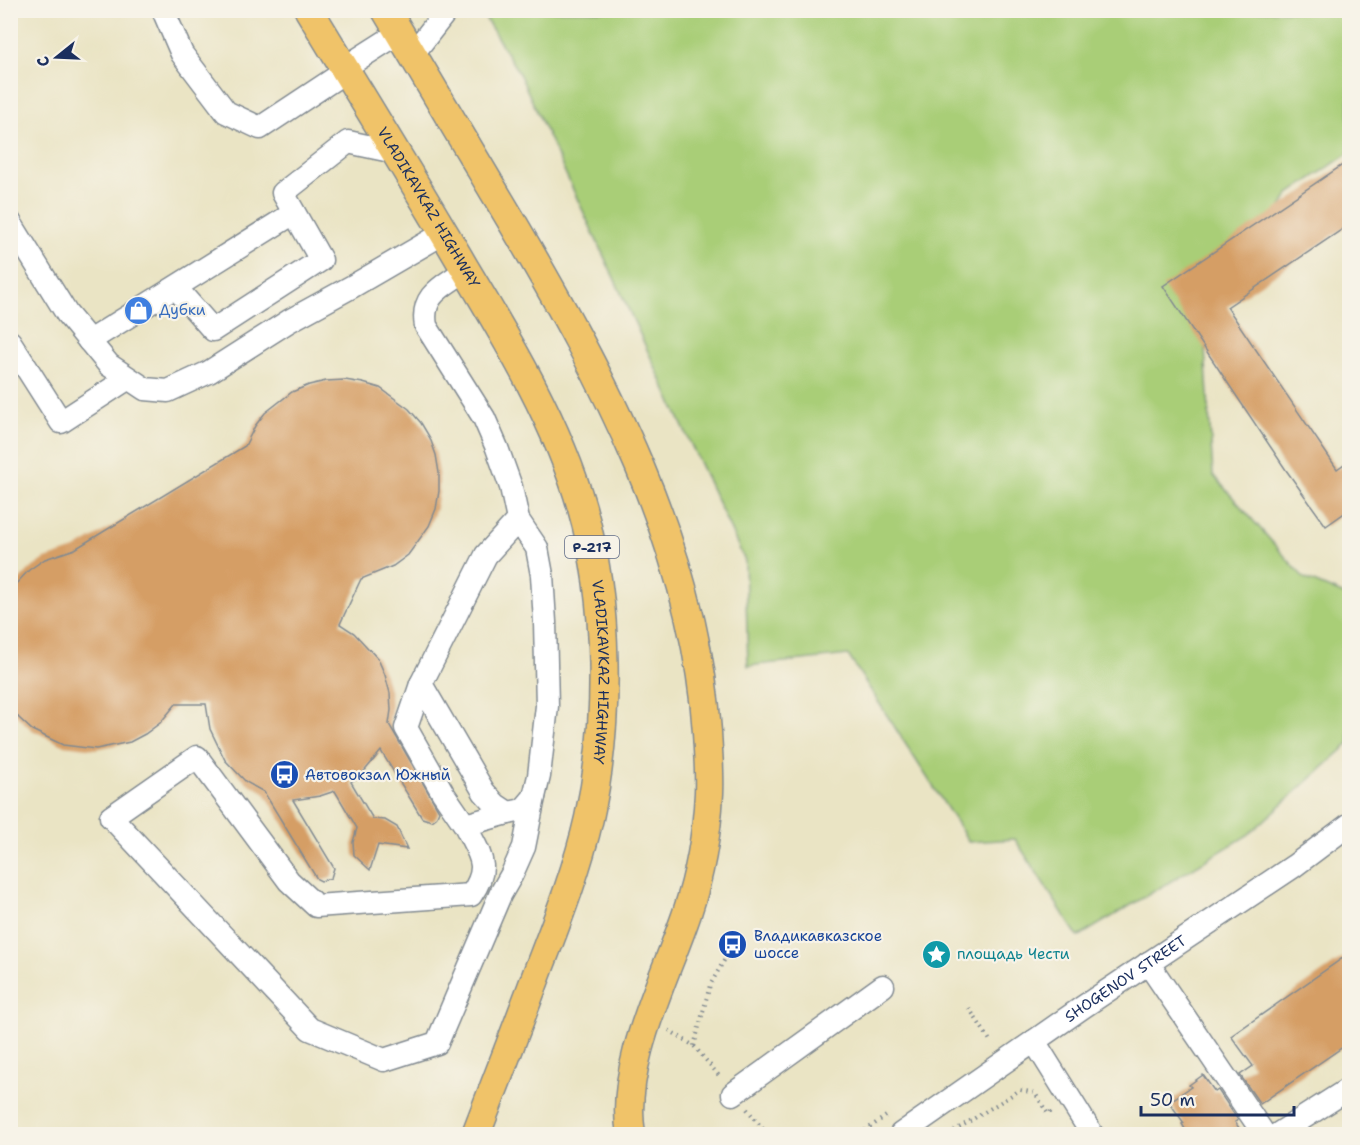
<svg xmlns="http://www.w3.org/2000/svg" width="1360" height="1145" font-family="'Shantell Sans',sans-serif">
  <style>
    .green { fill: #a9ce77; stroke: #627e6a; stroke-width: 1.5 }
    .building { fill: #d59e65 }
    .lines { fill: none; stroke-linecap: round; stroke-linejoin: round }
    .minor-casing { stroke: #828a91; stroke-width: 25 }
    .major-casing { stroke: #828a91; stroke-width: 31 }
    .path { stroke: #828a91; stroke-width: 4; stroke-dasharray: 1.5 4.5; stroke-linecap: butt }
    .minor { stroke: #fff; stroke-width: 22 }
    .major { stroke: #f0c369; stroke-width: 28 }
    .labels { text-anchor: middle; stroke-width: 4.5; stroke-linejoin: round; paint-order: stroke }
    .shield { fill: #f7f3e8; stroke: #5d6a87; stroke-width: 1.5 }
    .shield-label { font-size: 14px; font-weight: bold; fill: #1b2f5e }
    .street-label { font-size: 15px; fill: #1b2f5e; stroke: #f7f3e8 }
    .shop-label { font-size: 15px; fill: #366cbe; stroke: #f7f3e8; text-anchor: start }
    .transit-label { font-size: 15px; fill: #164399; stroke: #f7f3e8; text-anchor: start }
    .culture-label { font-size: 15px; fill: #0d838f; stroke: #f7f3e8; text-anchor: start }
  </style>
  <rect width="100%" height="100%" fill="#f7f3e8"/>
  <filter id="ink" filterUnits="userSpaceOnUse"><feTurbulence type="fractalNoise" baseFrequency=".0167" numOctaves="2"/><feDisplacementMap in="SourceGraphic" scale="12" xChannelSelector="R" yChannelSelector="G"/><feConvolveMatrix kernelMatrix="1 2 1 2 8 2 1 2 1" color-interpolation-filters="sRGB"/></filter>
  <filter id="wash" filterUnits="userSpaceOnUse"><feTurbulence type="fractalNoise" baseFrequency=".008" numOctaves="4" result="noise"/><feDisplacementMap in="SourceGraphic" scale="24" xChannelSelector="R" yChannelSelector="G"/><feGaussianBlur stdDeviation="1.35" result="paint"/><feColorMatrix in="noise" values="0 0 0 0 0 0 0 0 0 0 0 0 0 0 0 0 0 1.4 0 .05"/><feComposite in="paint" operator="in"/></filter>
  <g filter="url(#wash)">
    <rect width="100%" height="100%" fill="#eae4c4"/>
    <polygon class="green" points="481,11 1349,11 1349,153 1289,194 1204,332 1213,475 1304,578 1349,597 1349,744 1248,835 1078,937 1015,839 969,842 848,655 748,666 745,561 520,75"/>
    <g id="blocks">
      <g class="building">
        <polygon points="1350,160 1350,224 1227,307 1337,469 1350,460 1350,509 1326,526 1286,470 1163,286"/>
        <polygon points="345,380 363,383 380,388 409,409 421,423 430,438 436,455 439,473 439,491 436,509 429,526 408,555 393,566 361,579 340,624 354,633 378,659 385,675 390,693 391,710 389,724 439,811 436,818 432,821 422,818 381,751 362,774 351,782 373,819 385,820 397,827 407,849 378,845 370,870 354,855 353,842 357,828 335,791 320,796 293,800 334,868 331,878 321,881 317,879 264,792 246,782 225,760 210,729 206,704 176,704 160,723 145,734 130,742 96,749 63,745 32,730 19,718 10,707 10,590 29,570 45,559 75,549 245,446 255,426 265,413 292,392 309,385 326,381"/>
        <polygon points="1350,953 1350,1042 1260,1104 1240,1075 1253,1066 1231,1036"/>
        <polygon points="1203,1075 1215,1092 1218,1090 1238,1120 1235,1122 1243,1134 1188,1134 1182,1124 1184,1123 1169,1102 1191,1087 1189,1085"/>
      </g>
    </g>
  </g>
  <g filter="url(#ink)">
    <use href="#blocks" fill-opacity="0" stroke="#828a91" stroke-width="1.5"/>
    <g class="lines">
      <defs>
        <g id="minor">
          <polyline points="163,10 182,54 226,112 260,128 346,71"/>
          <polyline points="412,55 447,10"/>
          <polyline points="344,68 399,33"/>
          <polyline points="10,222 67,314 109,365 145,389 168,391 209,372 289,321 353,286 444,233"/>
          <path d="M466,270C444,286 420,294 426,326L484,418L497,448L511,487L518,520L537,548L542,575L545,622L547,706L539,776L534,797L523,810L508,813L496,805L484,792L421,684L486,555L518,520"/>
          <polyline points="176,288 213,330 321,260 283,193 348,142 395,152"/>
          <polyline points="89,341 294,213"/>
          <polyline points="10,342 61,422 127,379"/>
          <polyline points="421,684 406,728 443,793 465,825 508,813"/>
          <path d="M465,825C479,855 492,865 471,895L316,906L289,881L197,757L111,817L310,1029L384,1060L437,1043L500,895L512,874L524,847L534,797"/>
          <polyline points="1148,963 1264,1134"/>
          <polyline points="1034,1041 1092,1134"/>
          <polyline points="733,1094 883,986"/>
          <path id="s1" d="M901,1134L1083,1007L1294,866L1350,824"/>
          <polyline points="1278,1134 1350,1088"/>
        </g>
        <g id="major">
          <path id="s2" d="M309,10C361,96 414,181 464,267C509,342 558,424 582,508C609,602 610,722 589,818C578,867 559,916 541,963C520,1020 498,1077 476,1134"/>
          <path d="M386,10C428,80 470,150 511,220C603,377 695,546 707,732C708,752 710,773 709,793C707,833 700,874 687,913C665,979 619,1065 631,1134"/>
        </g>
      </defs>
      <use href="#minor" class="minor-casing"/>
      <use href="#major" class="major-casing"/>
      <g class="path">
        <polyline points="969,1008 991,1042"/>
        <polyline points="669,1030 694,1046 721,1078"/>
        <polyline points="694,1046 710,985 733,945"/>
        <polyline points="747,1109 767,1134"/>
        <polyline points="860,1134 889,1114"/>
        <polyline points="949,1134 1020,1090 1035,1093 1048,1114 1054,1109"/>
      </g>
      <use href="#minor" class="minor"/>
      <use href="#major" class="major"/>
    </g>
  </g>
  <defs>
    <symbol id="shop-disc" viewBox="-11 -11 22 22"><circle r="9.5" fill="#3f7fe0" stroke="#f7f3e8"/><path d="M-5-2.5h2.3a2.7 3.5 0 0 1 5.4 0H5L5.5 6h-11ZM-1.5-2.5h3a1.5 2.3 0 0 0-3 0Z" fill="#fff"/></symbol>
    <symbol id="bus-disc" viewBox="-11 -11 22 22"><circle r="9.5" fill="#1a4fb4" stroke="#f7f3e8"/><path d="M-5-6H5V4H4V6H2V4H-2V6H-4V4H-5ZM-3.5-4V0h7V-4ZM-3.5 1.2v1.5H-2V1.2ZM2 1.2v1.5H3.5V1.2Z" fill="#fff"/></symbol>
    <symbol id="sight-disc" viewBox="-11 -11 22 22"><circle r="9.5" fill="#0f9aa8" stroke="#f7f3e8"/><path d="M0-6L1.8-2.2L6-1.7L2.9 1.2L3.7 5.4L0 3.3L-3.7 5.4L-2.9 1.2L-6-1.7L-1.8-2.2Z" fill="#fff"/></symbol>
  </defs>
  <g fill-rule="evenodd">
    <use href="#shop-disc" x="122" y="294" width="33" height="33"/>
    <use href="#bus-disc" x="268" y="758" width="33" height="33"/>
    <use href="#bus-disc" x="716" y="928" width="33" height="33"/>
    <use href="#sight-disc" x="920" y="938" width="33" height="33"/>
  </g>
  <g class="labels">
    <rect class="shield" x="565" y="536" width="54" height="22" rx="4.5"/>
    <g class="shield-label">
      <text x="592" y="552">Р-217</text>
    </g>
    <g class="street-label">
      <text dy="5" stroke="none"><textPath href="#s2" startOffset="231">VLADIKAVKAZ HIGHWAY</textPath></text>
      <text dy="5" stroke="none"><textPath href="#s2" startOffset="735">VLADIKAVKAZ HIGHWAY</textPath></text>
      <text dy="5" stroke="none"><textPath href="#s1" startOffset="273">SHOGENOV STREET</textPath></text>
    </g>
    <g class="shop-label">
      <text x="159" y="315">Дубки</text>
    </g>
    <g class="transit-label">
      <text x="305" y="780">Автовокзал Южный</text>
      <text x="754" y="941">Владикавказское<tspan x="754" dy="17">шоссе</tspan></text>
    </g>
    <g class="culture-label">
      <text x="957" y="959">площадь Чести</text>
    </g>
  </g>
  <rect width="1360" height="1145" fill="none" stroke="#f7f3e8" stroke-width="36"/>
  <g transform="translate(57 57) rotate(252)" stroke="#f7f3e8" stroke-width="4.5" paint-order="stroke">
  <path d="M0-4.5L10 22L0 15L-10 22Z" fill="#1b2f5e"/>
  <text y="-9" font-size="16" font-weight="bold" text-anchor="middle" fill="#1b2f5e">С</text>
  </g>
  <path d="M1141 1106v9h153v-9" fill="none" stroke="#1b2f5e" stroke-width="3"/>
  <text x="1150" y="1106" font-size="18" fill="#1b2f5e" stroke="#f7f3e8" stroke-width="4.5" paint-order="stroke">50 m</text>
</svg>
